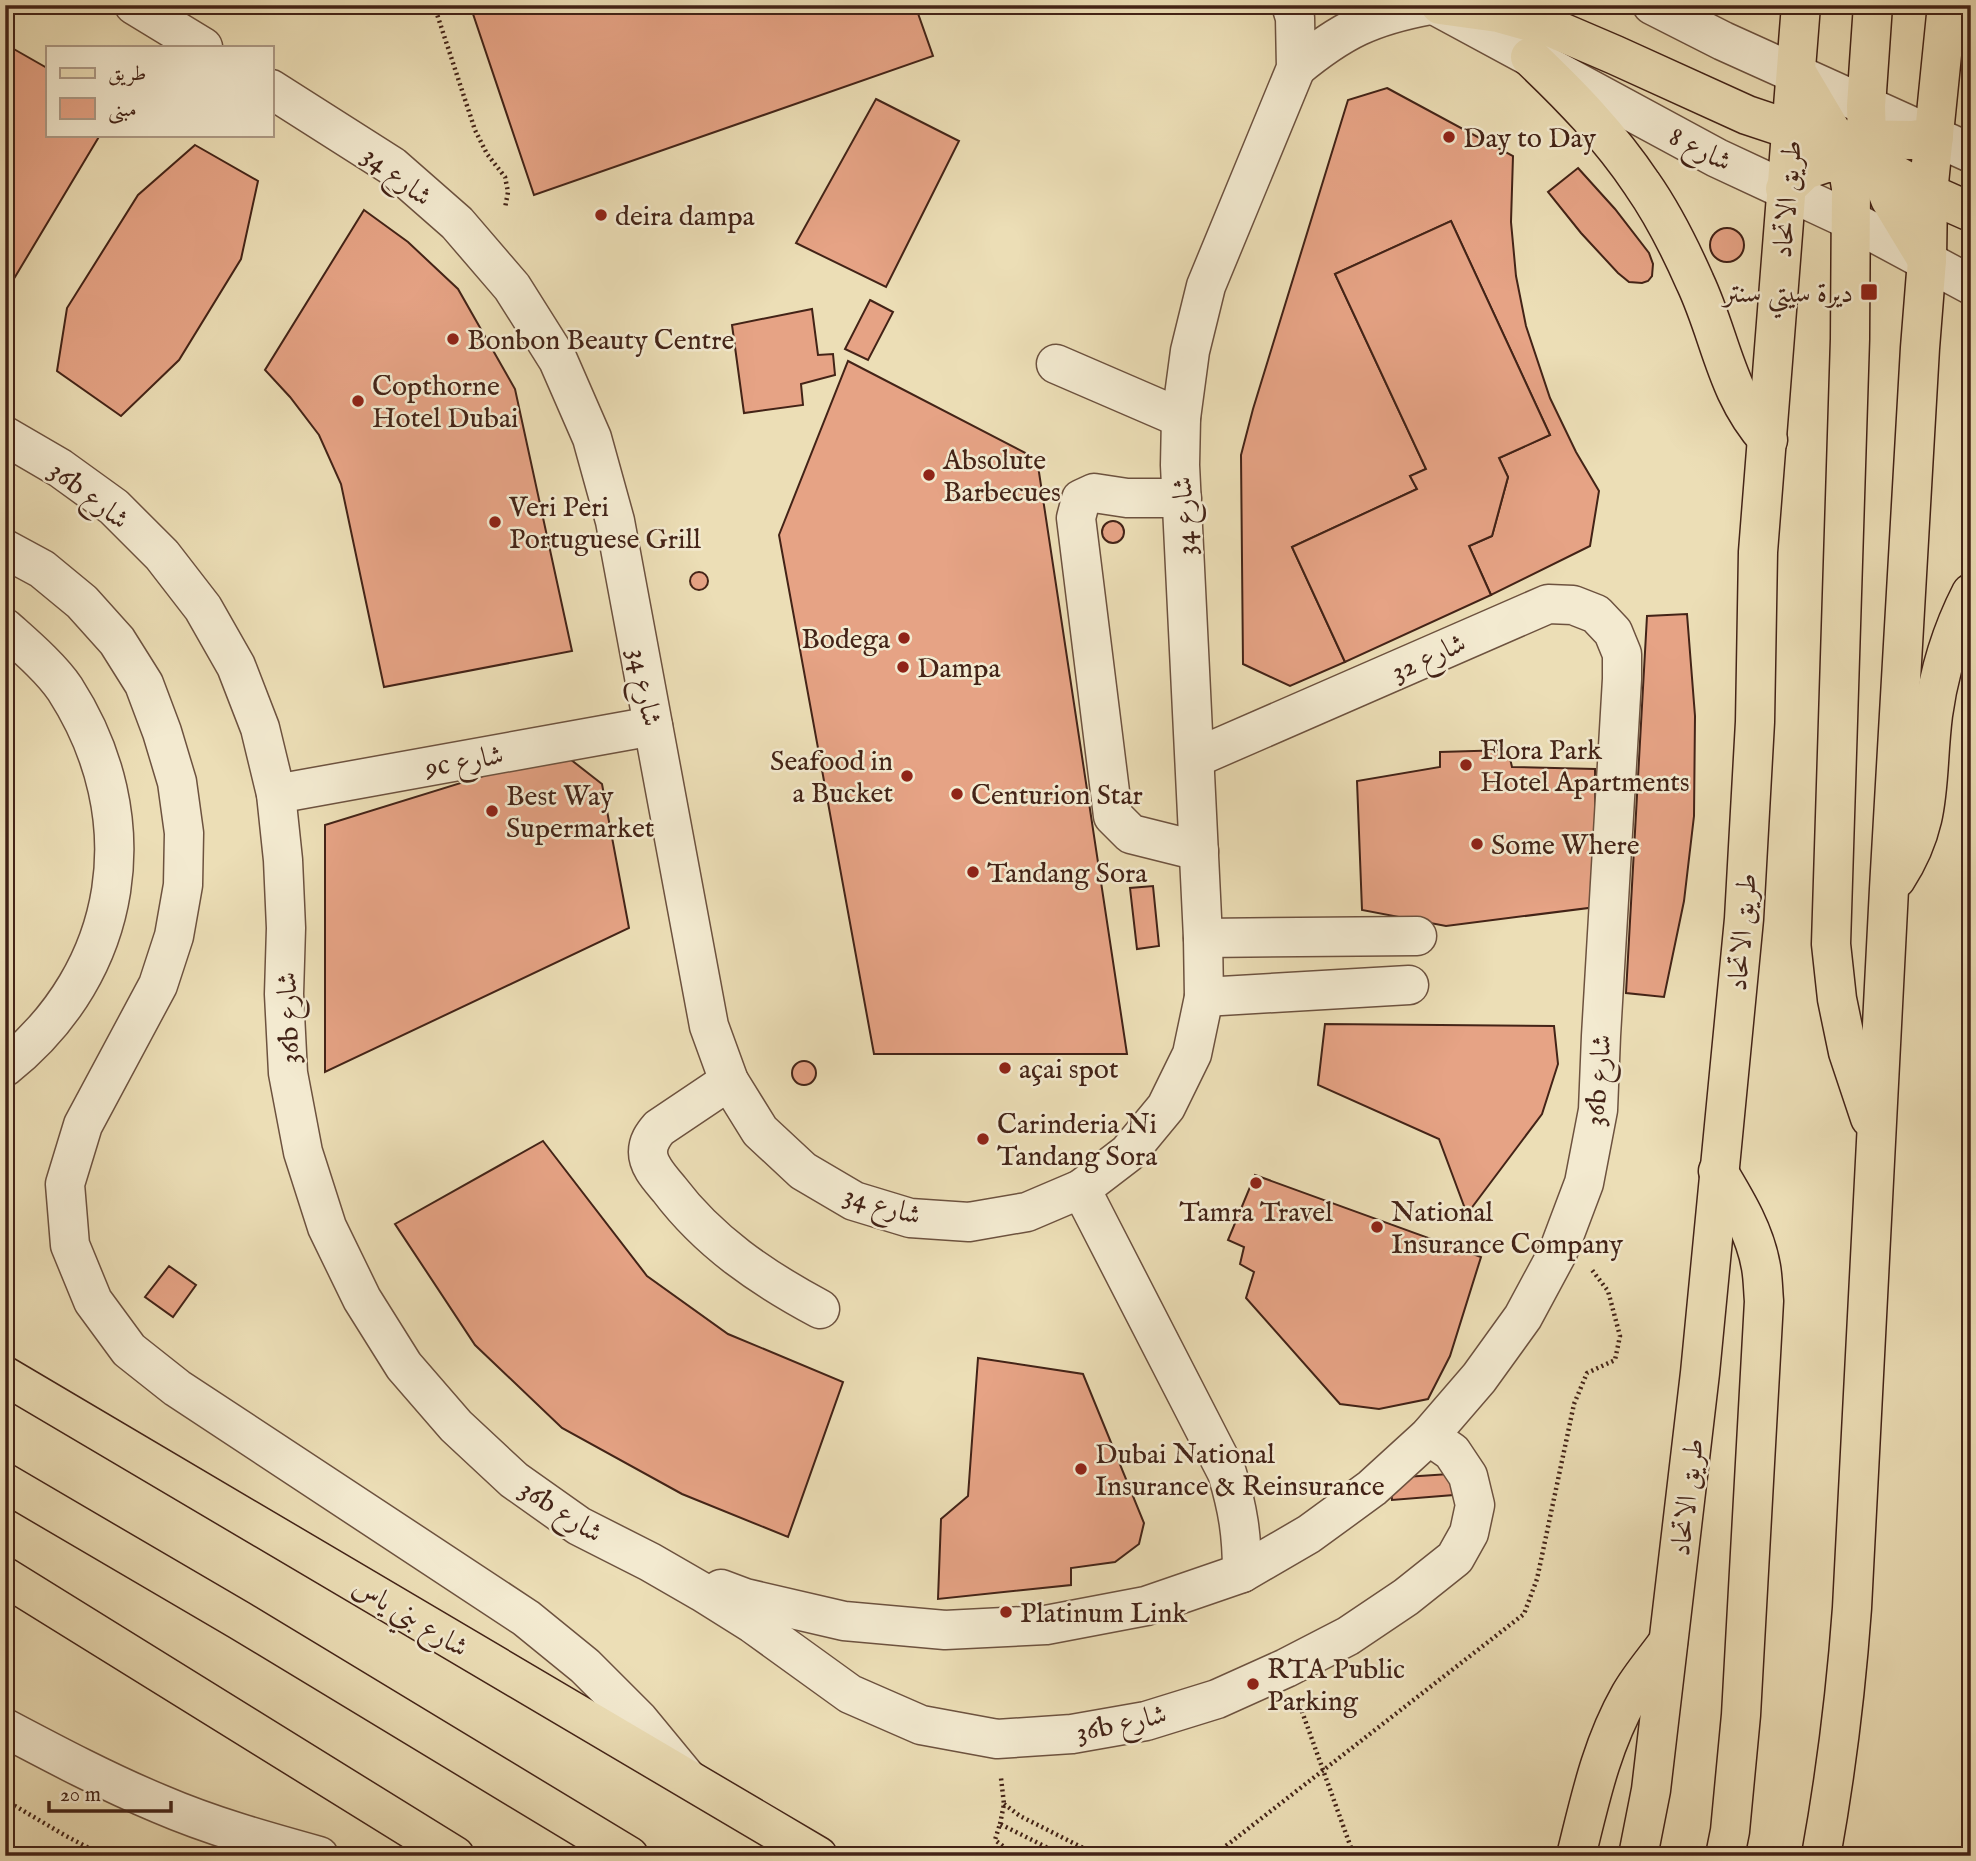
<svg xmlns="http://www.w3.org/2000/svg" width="1976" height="1861" font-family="'IM FELL English',Amiri,serif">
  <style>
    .building { fill: #e6a385; stroke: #432317; stroke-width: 2 }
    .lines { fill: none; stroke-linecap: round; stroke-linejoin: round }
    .minor-casing { stroke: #6d523f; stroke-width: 41 }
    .major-casing { stroke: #432317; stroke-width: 41 }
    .path { stroke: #432317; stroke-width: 4.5; stroke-dasharray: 2 3.5; stroke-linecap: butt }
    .minor { stroke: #f3ead0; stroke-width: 38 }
    .major { stroke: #ecdeb6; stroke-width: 38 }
    .path-bridge { stroke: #432317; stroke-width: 4.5; stroke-dasharray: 2 3.5; stroke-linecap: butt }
    .poi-dot { fill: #8f2418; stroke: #f3ead0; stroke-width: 2.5 }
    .labels { text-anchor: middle; stroke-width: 5; stroke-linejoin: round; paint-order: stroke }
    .poi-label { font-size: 28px; fill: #432317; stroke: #f3ead0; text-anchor: start }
    .street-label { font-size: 28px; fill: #432317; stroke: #f3ead0 }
  </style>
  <rect width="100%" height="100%" fill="#ecdeb6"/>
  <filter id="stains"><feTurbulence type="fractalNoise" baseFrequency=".00286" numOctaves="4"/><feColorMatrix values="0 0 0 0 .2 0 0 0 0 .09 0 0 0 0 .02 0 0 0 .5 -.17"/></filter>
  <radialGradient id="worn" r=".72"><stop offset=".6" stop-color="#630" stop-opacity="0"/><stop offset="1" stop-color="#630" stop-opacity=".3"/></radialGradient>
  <g class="building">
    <polygon points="470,5 915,5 933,56 534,195"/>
    <polygon points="5,44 47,68 47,135 100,135 6,292"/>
    <polygon points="1387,88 1513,156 1511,222 1516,276 1526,326 1550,398 1576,452 1599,491 1590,546 1491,595 1469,546 1492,536 1508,477 1499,458 1550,435 1451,221 1335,274 1426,469 1410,476 1417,489 1292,547 1345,662 1290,686 1243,664 1241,455 1253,409 1348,100"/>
    <polygon points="876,99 959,141 886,287 796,243"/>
    <polygon points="195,145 258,181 241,259 179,360 121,416 57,371 67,308 138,195"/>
    <polygon points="1578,168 1615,209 1649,253 1653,264 1652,276 1648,281 1642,283 1629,282 1618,273 1581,233 1548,192"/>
    <polygon points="364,210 408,242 458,289 515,389 572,651 384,687 341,484 319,435 290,397 265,370"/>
    <polygon points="1451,221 1550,435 1499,458 1508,477 1492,536 1469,546 1491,595 1345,662 1292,547 1417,489 1410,476 1426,469 1335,274"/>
    <circle cx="1727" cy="245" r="17"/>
    <polygon points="870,300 893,312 868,360 845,349"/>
    <polygon points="812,309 818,355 833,354 835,375 801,384 803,405 744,413 732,325"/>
    <polygon points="848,361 1037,459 1127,1054 874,1054 779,535"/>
    <circle cx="1113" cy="532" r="11"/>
    <circle cx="699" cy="581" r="9"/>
    <polygon points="1687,614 1695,716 1694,816 1684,901 1664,997 1626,993 1647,616"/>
    <polygon points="1508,750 1512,767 1595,769 1596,907 1446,926 1362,910 1357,781 1440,767 1440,752"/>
    <polygon points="561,752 602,784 629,928 325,1072 325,825"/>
    <polygon points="1153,886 1159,946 1137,949 1130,888"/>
    <polygon points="1325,1024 1554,1026 1558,1064 1542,1114 1467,1214 1439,1139 1318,1085"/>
    <circle cx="804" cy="1073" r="12"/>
    <polygon points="543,1141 647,1276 728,1334 843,1382 788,1537 682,1494 562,1428 475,1345 395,1224"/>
    <polygon points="1255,1175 1481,1257 1450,1356 1428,1399 1379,1409 1340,1404 1246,1298 1254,1272 1240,1264 1244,1247 1228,1240"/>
    <polygon points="169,1266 196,1285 173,1317 145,1297"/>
    <polygon points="1971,1318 1971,1400 1962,1399"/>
    <polygon points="978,1358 1083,1374 1144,1523 1139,1544 1115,1562 1071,1568 1071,1585 938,1599 941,1519 968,1496"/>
    <polygon points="1464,1473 1466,1494 1392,1500 1390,1478"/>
  </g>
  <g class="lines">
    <defs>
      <g id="minor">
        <polyline points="134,5 203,47"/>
        <polyline points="1652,5 1723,41 1971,153"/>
        <polyline points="1436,6 1717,158 1852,221 1971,285"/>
        <path d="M1296,68C1342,30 1371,16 1430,5"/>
        <polyline points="271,89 392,166 457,223 512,287 558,360 592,438 615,521 709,1026 729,1081 760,1131 803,1171 854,1201 910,1218 969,1222 1027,1212 1081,1189 1128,1153 1166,1107 1192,1054 1204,997 1203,938 1180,465 1181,418 1190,351 1206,286 1296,68 1295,18 1291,5"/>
        <polyline points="1056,364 1181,418"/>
        <polyline points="5,436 60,468 114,507 162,555 203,608 236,666 260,728 276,794 283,860 286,928 284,994 288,1073 303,1152 327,1227 362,1299 404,1366 456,1426 514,1480 579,1526 650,1562 702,1592 753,1624 850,1694 921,1725 997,1739 1072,1734 1146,1721 1217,1699 1286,1668 1348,1636 1406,1597 1455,1558 1469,1533 1475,1505 1468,1476 1452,1452 1429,1436"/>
        <polyline points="1182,498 1127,498 1094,493 1081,499 1076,518 1113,816 1131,834 1199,851"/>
        <polyline points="5,549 42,569 82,602 117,641 144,684 162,732 177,782 184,833 183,885 174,936 158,985 83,1125 65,1184 70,1245 93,1301 129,1350 177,1388 526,1618 585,1666 639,1720 686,1777"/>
        <path d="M5,628C25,646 51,668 65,689C148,818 125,971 5,1067"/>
        <polyline points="276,794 653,726"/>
        <polyline points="1203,938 1417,936"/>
        <polyline points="1204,997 1409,985"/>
        <path d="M729,1081L659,1128C653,1135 648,1142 648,1152C648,1166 660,1178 669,1189C709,1242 762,1278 820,1309"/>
        <path d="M1081,1189L1227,1473C1238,1509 1242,1535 1242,1573"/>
        <polyline points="721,1589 745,1598 844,1621 945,1630 1046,1625 1146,1606 1242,1573 1309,1534 1372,1488 1429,1436 1479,1378 1523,1317 1558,1252 1584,1183 1598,1110 1601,1036 1622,679 1622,654 1613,632 1596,614 1573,605 1548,604 1195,758"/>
        <path d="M5,1728C56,1755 107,1782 160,1804C211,1826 265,1841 319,1856"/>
      </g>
      <g id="major">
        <polyline points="1440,5 1498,13 1552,28 1615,55 1747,115 1792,130 1836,139 1912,140 1934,137"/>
        <polyline points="1873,5 1866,106 1867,139 1890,199 1927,260"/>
        <path d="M1530,57C1571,96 1610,136 1642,184C1663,214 1680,248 1695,282C1721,337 1725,392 1768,440"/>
        <polyline points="1797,73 1836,139 1847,163 1851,188 1850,339 1831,944 1837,999 1848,1052 1870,1118"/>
        <polyline points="1785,189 1805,170 1826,163 1847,163 1876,167 1894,174 1928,193 1971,212"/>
        <path d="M1896,879C1934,821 1925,779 1933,715C1939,671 1951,632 1971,593"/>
        <path d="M1718,1171C1736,1201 1755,1232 1761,1267C1763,1278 1763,1290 1764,1301L1741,1715L1730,1831L1725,1856"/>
        <polyline points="5,1376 818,1856"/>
        <polyline points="5,1483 239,1620 629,1856"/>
        <polyline points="5,1577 455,1856"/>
        <path d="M1576,1856C1590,1800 1601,1746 1630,1695C1640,1677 1656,1659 1668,1642"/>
        <polyline points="1638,1856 1651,1790 1700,1373 1744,919 1755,722 1758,552 1801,5"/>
        <path d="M1821,1856C1836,1773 1846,1691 1852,1608L1889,889L1920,348L1927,260L1928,193L1947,5"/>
      </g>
    </defs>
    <use href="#minor" class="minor-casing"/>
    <use href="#major" class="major-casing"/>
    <g class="path">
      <polyline points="434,5 475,130 487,154 505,177 508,192 505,208"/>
      <polyline points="1574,1404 1587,1373 1615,1360 1620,1336 1608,1291 1592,1270"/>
      <polyline points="1300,1706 1354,1856"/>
      <polyline points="5,1800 66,1836 104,1856"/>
      <polyline points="1004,1804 1020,1816 1099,1856"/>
      <polyline points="1000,1824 1004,1804 1001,1778"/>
      <polyline points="978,1856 981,1851 988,1856"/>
      <polyline points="1016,1856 995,1840 1000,1824 1048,1848 1053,1856"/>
    </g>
    <use href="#minor" class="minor"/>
    <use href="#major" class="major"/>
    <polyline class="path-bridge" points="1213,1856 1524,1614 1537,1579 1574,1404"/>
  </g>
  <g class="poi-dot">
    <circle cx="1449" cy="137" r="7"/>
    <circle cx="601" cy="215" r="7"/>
    <rect x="1860" y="283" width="18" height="18" rx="3.5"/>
    <circle cx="453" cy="339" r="7"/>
    <circle cx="358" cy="401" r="7"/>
    <circle cx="929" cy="475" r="7"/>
    <circle cx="495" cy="522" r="7"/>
    <circle cx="904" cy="638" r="7"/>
    <circle cx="903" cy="667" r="7"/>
    <circle cx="1466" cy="765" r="7"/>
    <circle cx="907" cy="776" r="7"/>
    <circle cx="957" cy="794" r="7"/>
    <circle cx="492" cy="811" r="7"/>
    <circle cx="1477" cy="844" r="7"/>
    <circle cx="973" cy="872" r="7"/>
    <circle cx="1005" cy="1068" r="7"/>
    <circle cx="983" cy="1139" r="7"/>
    <circle cx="1256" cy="1183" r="7"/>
    <circle cx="1377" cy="1227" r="7"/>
    <circle cx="1081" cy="1469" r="7"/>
    <circle cx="1006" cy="1612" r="7"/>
    <circle cx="1253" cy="1684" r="7"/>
  </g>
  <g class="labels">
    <g class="poi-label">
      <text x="1463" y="147">Day to Day</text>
      <text x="615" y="225">deira dampa</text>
      <text x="1853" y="302" text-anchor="end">ديرة سيتي سنتر</text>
      <text x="467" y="349">Bonbon Beauty Centre</text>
      <text x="372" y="395">Copthorne<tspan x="372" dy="32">Hotel Dubai</tspan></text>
      <text x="943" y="469">Absolute<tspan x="943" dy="32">Barbecues</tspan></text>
      <text x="509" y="516">Veri Peri<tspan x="509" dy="32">Portuguese Grill</tspan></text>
      <text x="890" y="648" text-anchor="end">Bodega</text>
      <text x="917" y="677">Dampa</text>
      <text x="1480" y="759">Flora Park<tspan x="1480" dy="32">Hotel Apartments</tspan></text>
      <text x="893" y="770" text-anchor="end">Seafood in<tspan x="893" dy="32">a Bucket</tspan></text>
      <text x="971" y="804">Centurion Star</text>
      <text x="506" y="805">Best Way<tspan x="506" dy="32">Supermarket</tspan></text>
      <text x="1491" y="854">Some Where</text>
      <text x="987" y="882">Tandang Sora</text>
      <text x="1019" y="1078">açai spot</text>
      <text x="997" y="1133">Carinderia Ni<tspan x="997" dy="32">Tandang Sora</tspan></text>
      <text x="1256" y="1221" text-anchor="middle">Tamra Travel</text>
      <text x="1391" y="1221">National<tspan x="1391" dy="32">Insurance Company</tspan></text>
      <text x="1095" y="1463">Dubai National<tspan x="1095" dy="32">Insurance &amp; Reinsurance</tspan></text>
      <text x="1020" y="1622">Platinum Link</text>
      <text x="1267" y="1678">RTA Public<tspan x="1267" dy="32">Parking</tspan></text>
    </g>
    <g class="street-label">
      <text transform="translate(1701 148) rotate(27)" y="10">شارع 8</text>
      <text transform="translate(398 175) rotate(38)" y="10">شارع 34</text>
      <text transform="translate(1786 199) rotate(-85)" y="10">طريق الاتحاد</text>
      <text transform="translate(90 494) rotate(38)" y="10">36b شارع</text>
      <text transform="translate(1183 516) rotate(-93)" y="10">شارع 34</text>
      <text transform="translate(1428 656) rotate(-24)" y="10">شارع 32</text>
      <text transform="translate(646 687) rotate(79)" y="10">شارع 34</text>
      <text transform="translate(464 760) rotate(-10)" y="10">9c شارع</text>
      <text transform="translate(1741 932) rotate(-85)" y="10">طريق الاتحاد</text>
      <text transform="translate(287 1018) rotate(-92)" y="10">36b شارع</text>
      <text transform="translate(1597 1080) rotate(-85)" y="10">36b شارع</text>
      <text transform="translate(883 1204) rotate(17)" y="10">شارع 34</text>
      <text transform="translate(1686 1497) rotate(-83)" y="10">طريق الاتحاد</text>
      <text transform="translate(562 1510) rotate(33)" y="10">36b شارع</text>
      <text transform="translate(411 1616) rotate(31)" y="10">شارع بني ياس</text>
      <text transform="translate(1121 1722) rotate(-12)" y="10">36b شارع</text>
    </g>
  </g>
  <rect width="1976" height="1861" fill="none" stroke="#ecdeb6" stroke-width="28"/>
  <rect x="7" y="7" width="1962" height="1847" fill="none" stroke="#432317" stroke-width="3.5"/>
  <rect x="14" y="14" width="1948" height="1833" fill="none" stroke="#432317" stroke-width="2"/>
  <rect x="46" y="46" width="228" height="91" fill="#f3ead0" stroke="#ad9a86" stroke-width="2"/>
  <rect x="60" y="68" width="35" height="10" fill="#ecdeb6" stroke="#ad9a86" stroke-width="2"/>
  <text x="108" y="80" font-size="21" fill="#432317">طريق</text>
  <rect x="60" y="98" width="35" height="21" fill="#e6a385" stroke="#ad9a86" stroke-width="2"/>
  <text x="108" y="116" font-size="21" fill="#432317">مبنى</text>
  <path d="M49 1801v10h122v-10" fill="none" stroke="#432317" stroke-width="3.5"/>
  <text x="60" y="1801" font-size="21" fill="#432317" stroke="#f3ead0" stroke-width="5" paint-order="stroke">20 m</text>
  <rect width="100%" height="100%" filter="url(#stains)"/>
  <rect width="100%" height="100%" fill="url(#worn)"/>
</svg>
